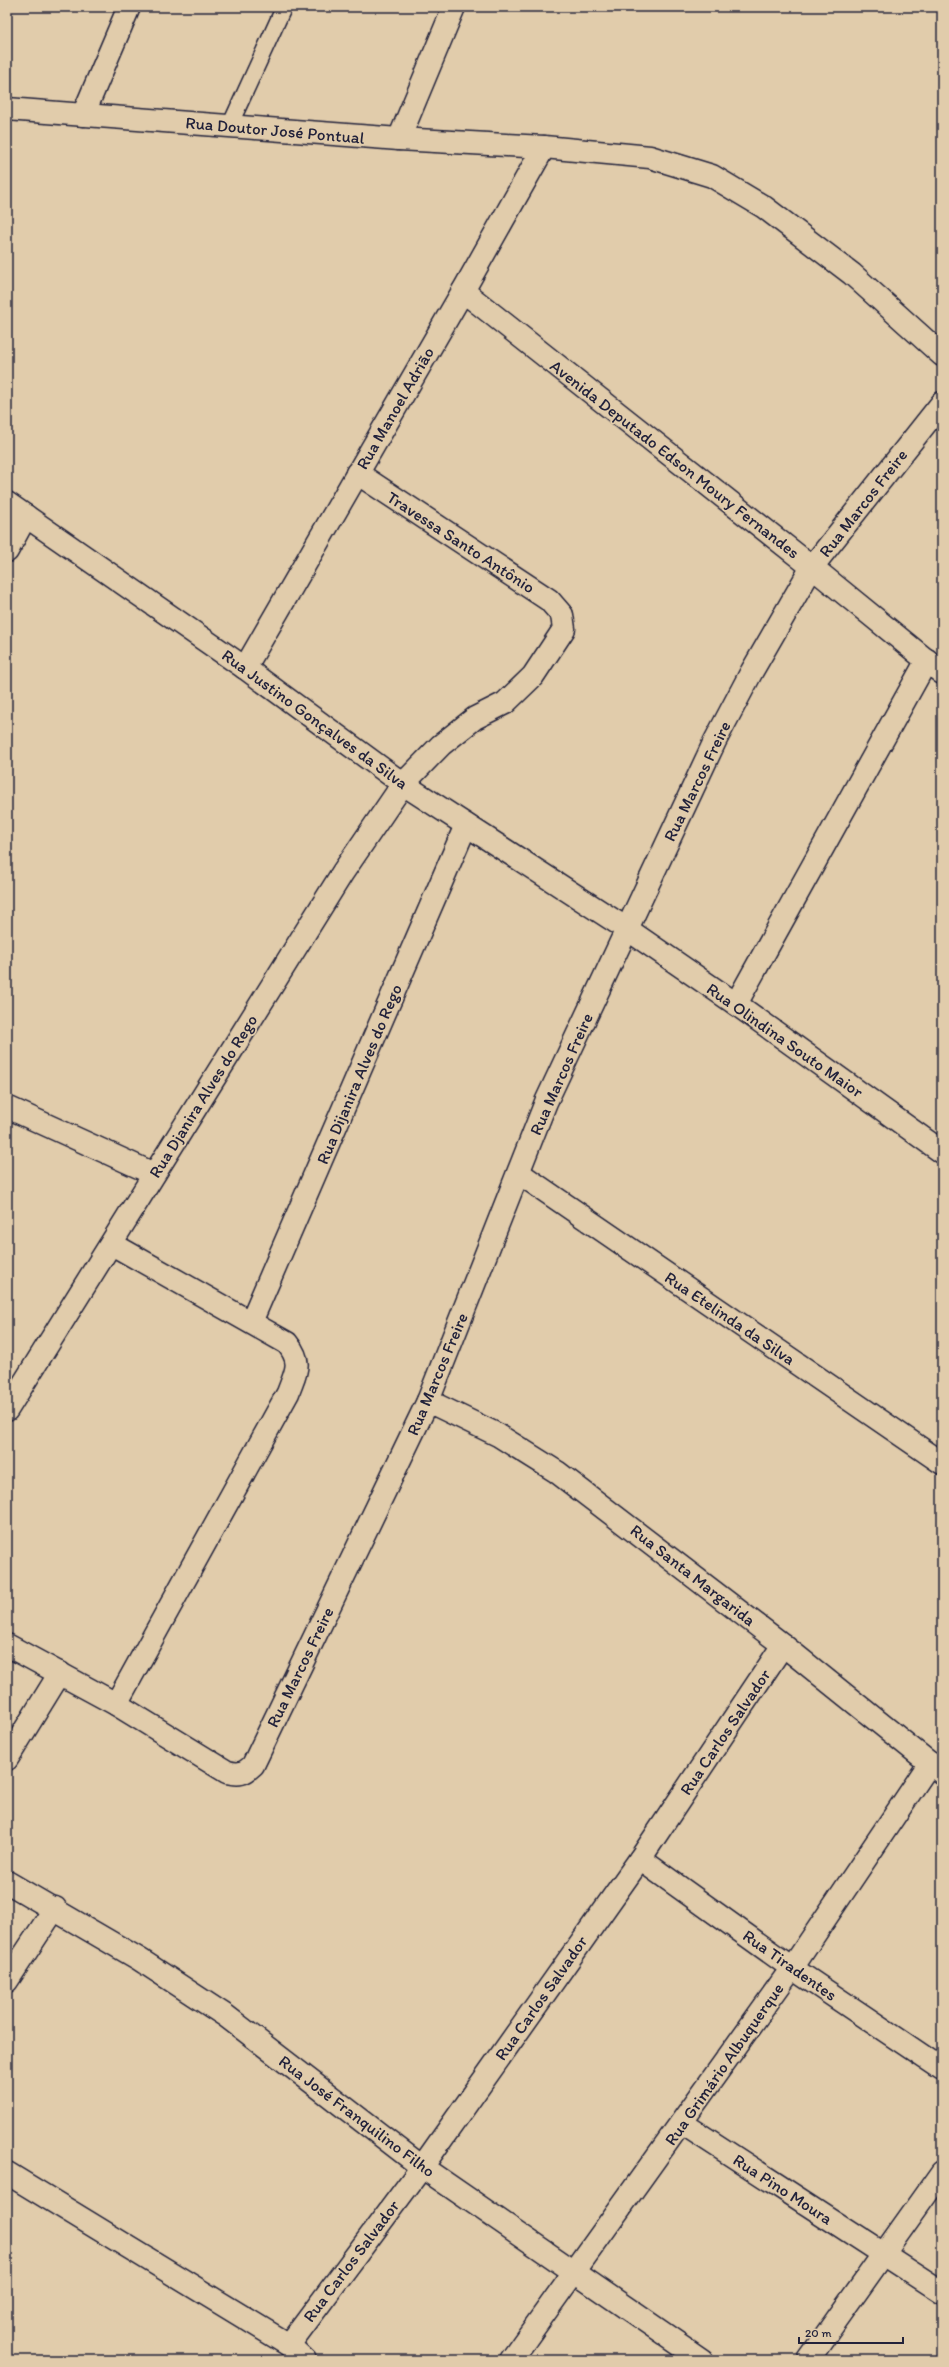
<svg xmlns="http://www.w3.org/2000/svg" width="949" height="2367" font-family="Itim,sans-serif">
  <style>
    .lines { fill: none; stroke-linecap: round; stroke-linejoin: round }
    .lane-casing { stroke: #22223b; stroke-width: 18 }
    .street-casing { stroke: #22223b; stroke-width: 25 }
    .secondary-casing { stroke: #22223b; stroke-width: 25 }
    .lane { stroke: #e1ccab; stroke-width: 15 }
    .street { stroke: #e1ccab; stroke-width: 22 }
    .secondary { stroke: #e1ccab; stroke-width: 22 }
    .labels { text-anchor: middle; stroke-width: 3.5; stroke-linejoin: round; paint-order: stroke }
    .street-label { font-size: 17px; fill: #22223b; stroke: #e1ccab }
  </style>
  <rect width="100%" height="100%" fill="#e1ccab"/>
  <filter id="ink" filterUnits="userSpaceOnUse"><feTurbulence type="fractalNoise" baseFrequency=".025" numOctaves="2"/><feDisplacementMap in="SourceGraphic" scale="8" xChannelSelector="R" yChannelSelector="G"/><feConvolveMatrix kernelMatrix="1 2 1 2 8 2 1 2 1" color-interpolation-filters="sRGB"/></filter>
  <g filter="url(#ink)">
    <g class="lines">
      <defs>
        <polyline id="lane" points="230,125 284,7"/>
        <g id="street">
          <polyline points="83,115 129,7"/>
          <polyline points="399,139 454,7"/>
          <polyline points="463,291 812,567 942,673"/>
          <polyline points="7,503 245,668 403,784 627,929 736,1004 942,1152"/>
          <polyline points="7,551 26,516"/>
          <polyline points="245,668 463,291 544,147"/>
          <polyline points="736,1004 927,660"/>
          <polyline points="7,1107 154,1174"/>
          <polyline points="519,1173 942,1463"/>
          <path d="M112,1244L287,1343C303,1363 296,1371 288,1393L116,1704"/>
          <polyline points="251,1322 466,825"/>
          <polyline points="428,1401 498,1435 557,1472 783,1645 942,1773"/>
          <polyline points="7,1410 343,872 403,784 441,745 475,718 505,703 533,676 564,629 562,615 549,600 357,473"/>
          <path d="M7,1645L116,1704L227,1772C239,1775 244,1774 253,1765L428,1401L546,1102L715,741L752,671L812,567L942,403"/>
          <polyline points="7,1759 60,1673"/>
          <polyline points="640,1859 792,1968 942,2069"/>
          <polyline points="7,1882 139,1959 226,2016 422,2167 702,2360"/>
          <polyline points="7,1981 55,1908"/>
          <polyline points="682,2123 942,2292"/>
          <polyline points="7,2173 289,2345 305,2360"/>
          <polyline points="289,2345 422,2167 640,1859 783,1645"/>
          <polyline points="511,2360 792,1968 930,1763"/>
          <polyline points="808,2360 942,2172"/>
        </g>
        <polyline id="secondary" points="7,109 399,139 544,147 650,157 712,176 764,207 852,274 942,355"/>
      </defs>
      <use href="#lane" class="lane-casing"/>
      <use href="#street" class="street-casing"/>
      <use href="#secondary" class="secondary-casing"/>
      <use href="#lane" class="lane"/>
      <use href="#street" class="street"/>
      <use href="#secondary" class="secondary"/>
    </g>
  </g>
  <g class="labels">
    <g class="street-label">
      <text transform="translate(275 130) rotate(5)" y="6">Rua Doutor José Pontual</text>
      <text transform="translate(395 408) rotate(-60)" y="6">Rua Manoel Adrião</text>
      <text transform="translate(675 459) rotate(38)" y="6">Avenida Deputado Edson Moury Fernandes</text>
      <text transform="translate(863 503) rotate(-52)" y="6">Rua Marcos Freire</text>
      <text transform="translate(461 542) rotate(33)" y="6">Travessa Santo Antônio</text>
      <text transform="translate(315 719) rotate(36)" y="6">Rua Justino Gonçalves da Silva</text>
      <text transform="translate(697 781) rotate(-64)" y="6">Rua Marcos Freire</text>
      <text transform="translate(785 1040) rotate(35)" y="6">Rua Olindina Souto Maior</text>
      <text transform="translate(359 1074) rotate(-67)" y="6">Rua Dijanira Alves do Rego</text>
      <text transform="translate(561 1074) rotate(-66)" y="6">Rua Marcos Freire</text>
      <text transform="translate(203 1096) rotate(-58)" y="6">Rua Djanira Alves do Rego</text>
      <text transform="translate(730 1318) rotate(34)" y="6">Rua Etelinda da Silva</text>
      <text transform="translate(437 1374) rotate(-67)" y="6">Rua Marcos Freire</text>
      <text transform="translate(693 1575) rotate(38)" y="6">Rua Santa Margarida</text>
      <text transform="translate(300 1667) rotate(-64)" y="6">Rua Marcos Freire</text>
      <text transform="translate(725 1732) rotate(-56)" y="6">Rua Carlos Salvador</text>
      <text transform="translate(790 1965) rotate(35)" y="6">Rua Tiradentes</text>
      <text transform="translate(541 1998) rotate(-55)" y="6">Rua Carlos Salvador</text>
      <text transform="translate(724 2064) rotate(-55)" y="6">Rua Grimário Albuquerque</text>
      <text transform="translate(357 2116) rotate(37)" y="6">Rua José Franquilino Filho</text>
      <text transform="translate(783 2189) rotate(33)" y="6">Rua Pino Moura</text>
      <text transform="translate(351 2261) rotate(-53)" y="6">Rua Carlos Salvador</text>
    </g>
  </g>
  <rect width="949" height="2367" fill="none" stroke="#e1ccab" stroke-width="24"/>
  <rect x="12" y="12" width="925" height="2343" fill="none" stroke="#22223b" stroke-width="1.5" filter="url(#ink)"/>
  <path d="M799 2337v6h104v-6" fill="none" stroke="#22223b" stroke-width="2"/>
  <text x="805" y="2337" font-size="12" fill="#22223b" stroke="#e1ccab" stroke-width="3" paint-order="stroke">20 m</text>
</svg>
